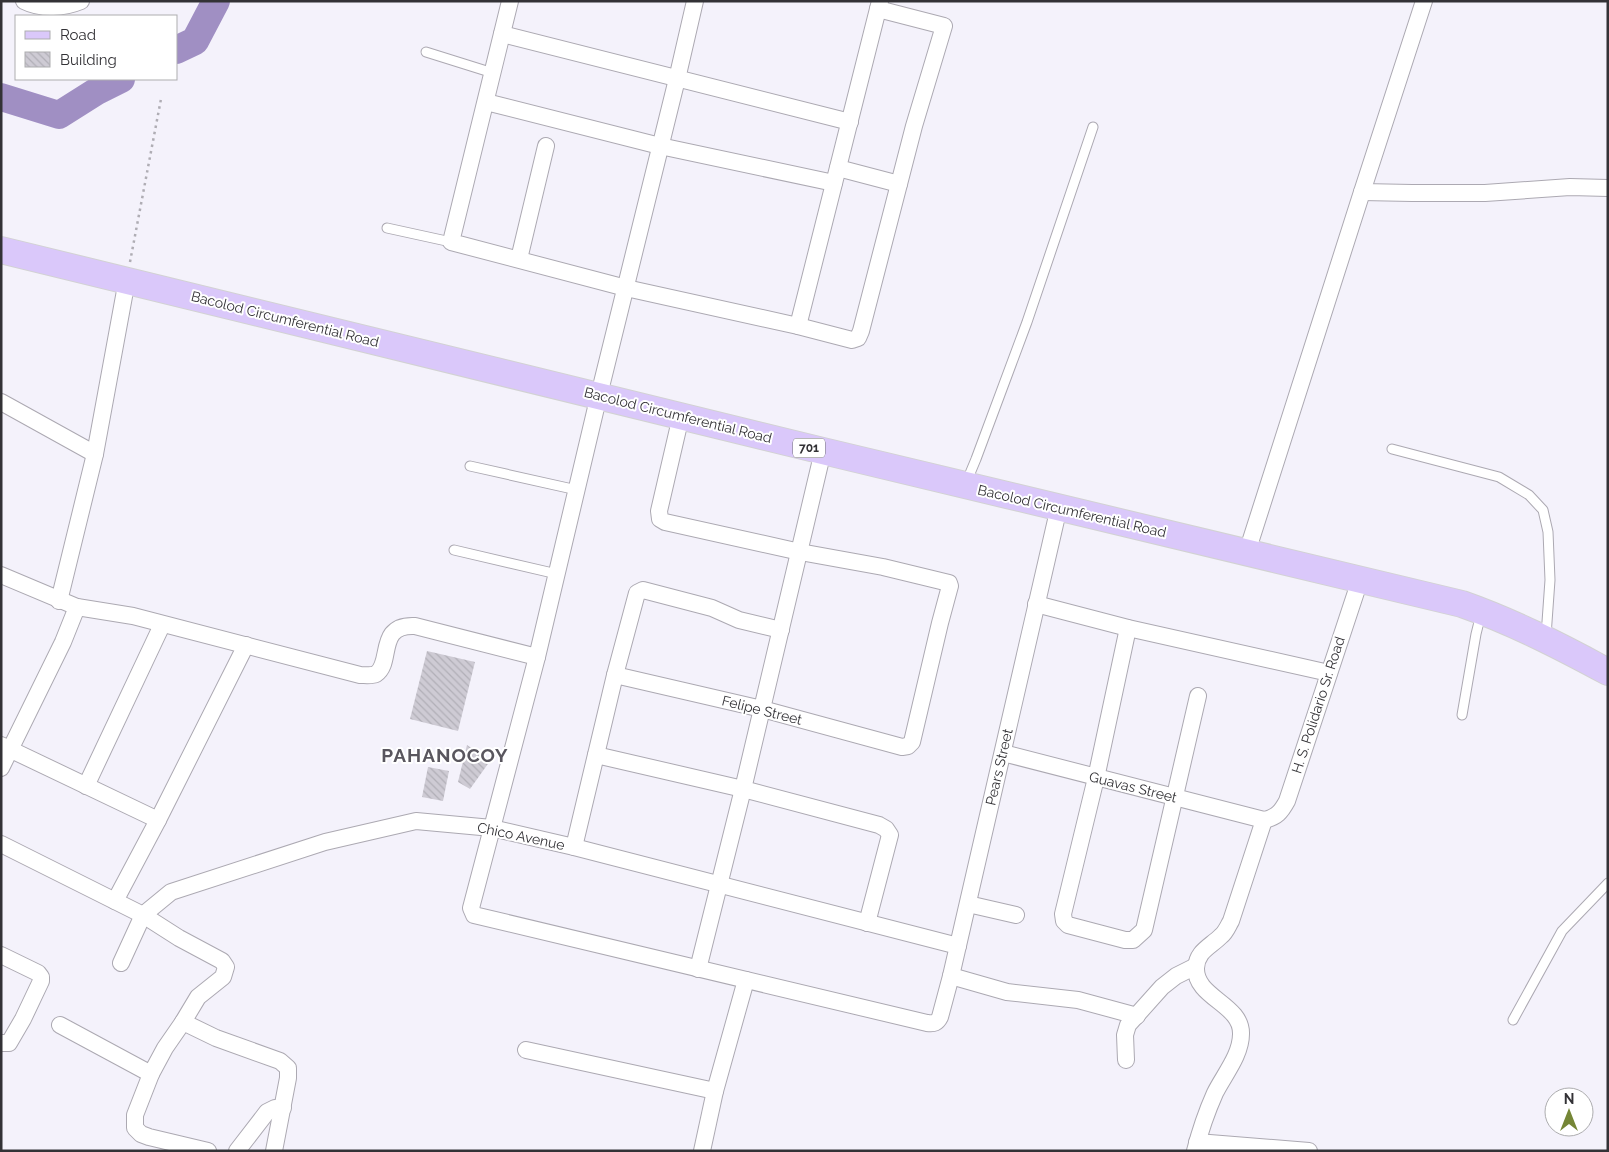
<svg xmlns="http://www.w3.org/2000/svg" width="1609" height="1152" font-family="Raleway,sans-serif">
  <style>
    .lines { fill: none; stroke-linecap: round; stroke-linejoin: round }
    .river { stroke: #a08fc3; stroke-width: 28 }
    .building { fill: url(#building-back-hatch) }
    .lane-casing { stroke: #aca9b2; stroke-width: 11 }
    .street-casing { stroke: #aca9b2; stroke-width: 18 }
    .primary-casing { stroke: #d2d2d3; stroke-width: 28 }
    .path { stroke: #afadb4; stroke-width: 2.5; stroke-dasharray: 2.5 4; stroke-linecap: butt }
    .lane { stroke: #fff; stroke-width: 9 }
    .street { stroke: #fff; stroke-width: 16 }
    .primary { stroke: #dac8fa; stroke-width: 26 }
    .labels { text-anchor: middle; stroke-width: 4; stroke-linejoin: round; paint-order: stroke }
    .shield { fill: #fff; stroke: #707072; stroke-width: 1 }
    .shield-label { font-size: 12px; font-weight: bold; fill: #333236 }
    .street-label { font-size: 14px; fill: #333236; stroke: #fff }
    .district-label { font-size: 19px; font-weight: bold; letter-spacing: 1px; fill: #59565e; stroke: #fff }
  </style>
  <defs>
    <pattern id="building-back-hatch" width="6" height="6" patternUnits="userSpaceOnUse" patternTransform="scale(1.25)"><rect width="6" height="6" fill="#cecbd4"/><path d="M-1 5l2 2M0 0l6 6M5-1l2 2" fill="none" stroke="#b1afb7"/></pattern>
  </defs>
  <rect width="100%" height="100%" fill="#f4f2fb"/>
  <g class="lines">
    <g class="river">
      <polyline points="176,50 195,41 216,1"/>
      <polyline points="1,97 59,115 97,91 121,79"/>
    </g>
  </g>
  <g class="building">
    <polygon points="427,651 475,662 458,731 410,719"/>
    <polygon points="467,745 490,761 470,789 458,782"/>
    <polygon points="428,767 449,771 443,801 422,797"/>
  </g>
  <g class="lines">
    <defs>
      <g id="lane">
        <polyline points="426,52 493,73"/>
        <polyline points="387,228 451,242"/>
        <polyline points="1392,449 1499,477 1529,495 1543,510 1548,532 1550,580 1546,636"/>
        <polyline points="470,466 577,490"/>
        <polyline points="966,483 976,459 1027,322 1093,127"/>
        <polyline points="454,550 557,574"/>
        <polyline points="1462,715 1476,634 1481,614"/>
        <polyline points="1513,1020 1562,931 1608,883"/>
      </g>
      <g id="street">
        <path d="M24,1C42,10 64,8 81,1"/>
        <polyline points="510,1 451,242 626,288 798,326 852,340 858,338 861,331 914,126 944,26 878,9"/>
        <path d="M695,1L677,79L599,395L537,657L471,908L474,915L927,1023C934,1024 937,1023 940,1017L951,976L1059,507"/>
        <polyline points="502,34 850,122"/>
        <polyline points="486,102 660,146 834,183"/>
        <polyline points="838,168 899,184"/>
        <polyline points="1362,192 1412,193 1485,193 1570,187 1608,188"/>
        <polyline points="519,259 546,146"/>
        <polyline points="798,326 880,1"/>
        <polyline points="1,402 95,454"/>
        <polyline points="1247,552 1362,192 1424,1"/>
        <path d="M1,575L77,607L133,616L360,675C365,675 372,676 376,674C393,663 376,624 415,626L537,657"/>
        <polyline points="59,601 95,454 127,280"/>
        <polyline points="1036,604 1128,628 1329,673"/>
        <polyline points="1128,628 1096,778 1063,914 1064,921 1068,925 1125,940 1133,940 1144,930 1198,696"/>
        <polyline points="615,675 762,709 902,747 908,746 912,742 940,623 950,586 949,583 883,567 800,552 665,522 660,519 659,511 681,416"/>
        <polyline points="1,745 158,820"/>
        <path d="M1003,753L1264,820C1277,817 1281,812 1287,801L1360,580"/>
        <polyline points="596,755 743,789 879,825 886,829 890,835 867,923"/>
        <polyline points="1,768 63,642 77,607"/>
        <polyline points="86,786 162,625"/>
        <polyline points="1,844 143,915 179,938 222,961 226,967 223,977 198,997 183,1022 216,1038 280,1061 288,1068 288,1078 274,1151"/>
        <polyline points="574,847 615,675 637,593 643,590 712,608 739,620 781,630"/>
        <polyline points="115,901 158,820 246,645"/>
        <polyline points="968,904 1016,915"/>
        <polyline points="1,955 38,973 41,977 41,981 23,1019 9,1043 1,1043"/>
        <polyline points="121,963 143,915 171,892 325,842 416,821 492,828 574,847 958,946"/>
        <polyline points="698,969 743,789 823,451"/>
        <polyline points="951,976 1007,992 1078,1000 1137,1016"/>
        <polyline points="60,1025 151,1074 165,1048 183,1022"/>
        <polyline points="526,1050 715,1091 746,980"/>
        <polyline points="1126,1060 1125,1035 1128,1025 1162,987 1176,976 1196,966"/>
        <polyline points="151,1074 135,1115 135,1128 141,1134 149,1137 208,1151"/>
        <polyline points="1197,1142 1309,1151"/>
        <polyline points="237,1151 267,1112 275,1108 283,1108"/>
        <polyline points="702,1151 715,1091"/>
        <path d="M1195,1151C1200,1131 1207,1111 1215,1093C1224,1075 1241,1055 1241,1034C1242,1004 1195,998 1196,968C1197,951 1210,947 1221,936C1226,932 1228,926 1231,921L1264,820"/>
      </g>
      <path id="primary" d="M1,250L823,451L1462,604C1513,622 1560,646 1608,672"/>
    </defs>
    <use href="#lane" class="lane-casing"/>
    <use href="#street" class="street-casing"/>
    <use href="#primary" class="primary-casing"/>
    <polyline class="path" points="130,262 161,99"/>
    <use href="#lane" class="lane"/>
    <use href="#street" class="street"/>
    <use href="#primary" class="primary"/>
  </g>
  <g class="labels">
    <rect class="shield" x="793" y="438.5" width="32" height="19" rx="4"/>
    <g class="shield-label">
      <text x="809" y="452">701</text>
    </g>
    <g class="street-label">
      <text transform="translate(285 319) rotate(14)" y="5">Bacolod Circumferential Road</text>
      <text transform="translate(678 415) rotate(14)" y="5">Bacolod Circumferential Road</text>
      <text transform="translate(1072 511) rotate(13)" y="5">Bacolod Circumferential Road</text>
      <text transform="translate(1318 705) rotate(-72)" y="5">H. S. Polidario Sr. Road</text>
      <text transform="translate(762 710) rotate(14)" y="5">Felipe Street</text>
      <text transform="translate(999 767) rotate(-77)" y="5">Pears Street</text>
      <text transform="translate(1133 787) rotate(14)" y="5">Guavas Street</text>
      <text transform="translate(521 836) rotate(12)" y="5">Chico Avenue</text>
    </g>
    <g class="district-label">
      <text x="445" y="762">PAHANOCOY</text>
    </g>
  </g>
  <rect width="1609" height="1152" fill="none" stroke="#333236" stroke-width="5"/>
  <rect x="15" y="15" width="162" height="65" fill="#ffffff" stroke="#adadaf"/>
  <rect x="25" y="31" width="25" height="8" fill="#dac8fa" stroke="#adadaf"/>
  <text x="60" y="40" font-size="15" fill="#333236">Road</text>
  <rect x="25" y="52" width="25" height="15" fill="url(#building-back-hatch)" stroke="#adadaf"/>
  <text x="60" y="65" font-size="15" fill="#333236">Building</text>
  <g transform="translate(1569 1112)"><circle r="24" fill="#ffffff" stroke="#adadaf"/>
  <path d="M0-4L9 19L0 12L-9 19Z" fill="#758636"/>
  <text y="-8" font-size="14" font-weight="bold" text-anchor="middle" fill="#333236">N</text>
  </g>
</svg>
